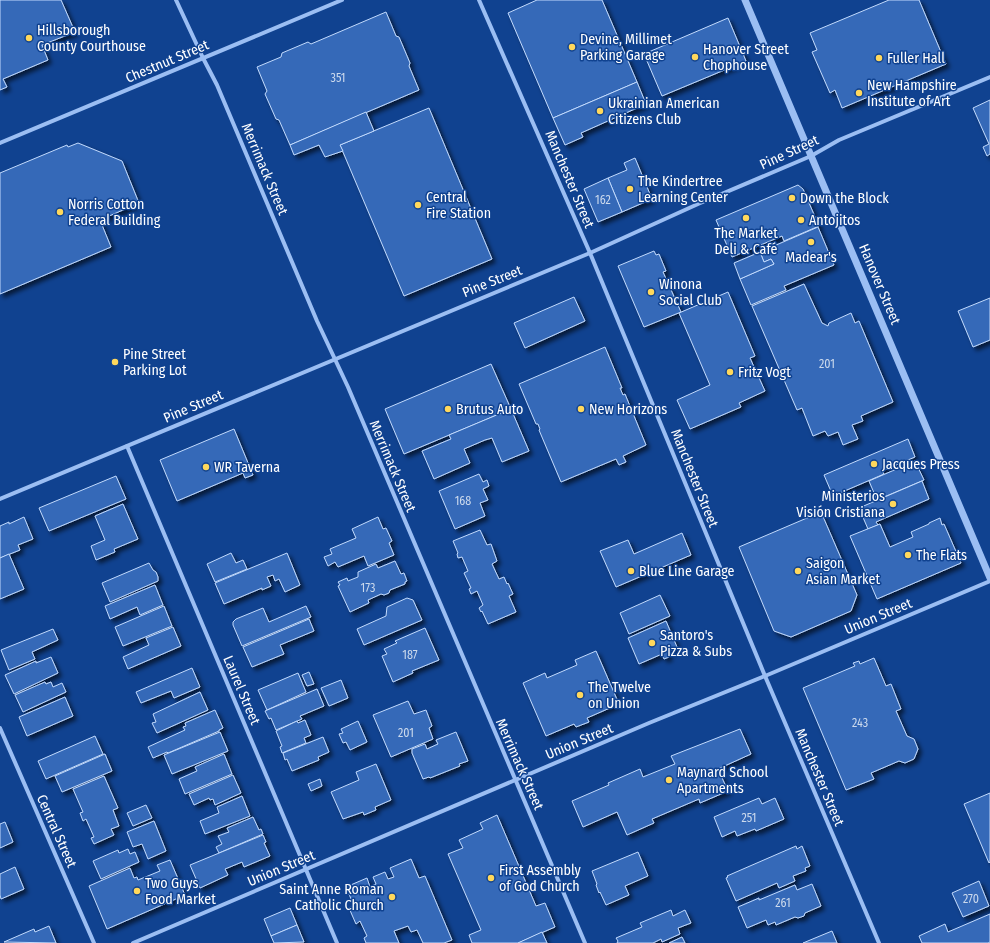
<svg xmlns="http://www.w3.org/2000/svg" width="990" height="943" font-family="'Fira Sans Condensed',sans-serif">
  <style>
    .building { fill: #3469b8; stroke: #c2dafd; filter: url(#shadow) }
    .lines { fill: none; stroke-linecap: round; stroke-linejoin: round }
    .minor { stroke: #9bbef3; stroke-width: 4 }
    .tertiary { stroke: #9bbef3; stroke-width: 7 }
    .poi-dot { fill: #ffd85c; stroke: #104290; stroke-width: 1.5 }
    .labels { text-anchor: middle; stroke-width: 3; stroke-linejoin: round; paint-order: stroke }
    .number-label { font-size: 12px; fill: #ccdaed }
    .poi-label { font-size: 14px; fill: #fff; stroke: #104290; text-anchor: start }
    .street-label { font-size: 14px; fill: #fff; stroke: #104290 }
  </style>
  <defs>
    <filter id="shadow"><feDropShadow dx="3.5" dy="3.5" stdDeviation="2" flood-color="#0009"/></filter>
  </defs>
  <rect width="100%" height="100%" fill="#104290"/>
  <g class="building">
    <polygon points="0,0 61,0 75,32 42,45 48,60 3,79 7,87 0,90"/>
    <polygon points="537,0 602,0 637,82 553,118 508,13"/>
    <polygon points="889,0 919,0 946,64 842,108 835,90 830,93 812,52 817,50 810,33"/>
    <polygon points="386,12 396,36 399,37 410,63 409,66 419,90 290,145 279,120 276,119 265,94 267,91 257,67 281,57 282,53 308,42 311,44"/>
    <polygon points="728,18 746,61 662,96 644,54"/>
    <polygon points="637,82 646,104 581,133 583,137 565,145 553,118"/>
    <polygon points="990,100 990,154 987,156 983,147 989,144 973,108"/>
    <polygon points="429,108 492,259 404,296 340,145"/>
    <polygon points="366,112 374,131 340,145 343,151 325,157 319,145 294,155 290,145"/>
    <polygon points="78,143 122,161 139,203 100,220 111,247 0,294 0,173 67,145 68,147"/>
    <polygon points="635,158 652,199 622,212 608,178 627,170 624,163"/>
    <polygon points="608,178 622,212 598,222 584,189"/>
    <polygon points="798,185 803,189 819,226 784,241 782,236 732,257 716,220"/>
    <polygon points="818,227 834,265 784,286 786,290 751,305 740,279 774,264 771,259 764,262 760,252"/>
    <polygon points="654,251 656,255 659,254 666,271 663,272 681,312 644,327 618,266"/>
    <polygon points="760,252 764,262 771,259 774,264 740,279 734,263"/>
    <polygon points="804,284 822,323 828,326 829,323 851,313 855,323 859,321 893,402 861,416 863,421 852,425 858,439 843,445 838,432 828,436 825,431 813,436 802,408 797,410 752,306"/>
    <polygon points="728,292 755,356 750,358 765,391 739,403 741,407 690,429 677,400 710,385 679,313"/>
    <polygon points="574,297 585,321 525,348 514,323"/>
    <polygon points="990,298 990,340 973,347 958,311"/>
    <polygon points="605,347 622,388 620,388 623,395 625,394 646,445 623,456 626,462 619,465 616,459 561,482 539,430 540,429 538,424 536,424 519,384"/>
    <polygon points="491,364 511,409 404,454 385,409"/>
    <polygon points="511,409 529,451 502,462 492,438 485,440 464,449 470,463 434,479 422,451 451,439 449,435"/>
    <polygon points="234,429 253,475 245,478 243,473 177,501 160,460"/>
    <polygon points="908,439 915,457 882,471 884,474 833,496 824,475"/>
    <polygon points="915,461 924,480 877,500 869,481"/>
    <polygon points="479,474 483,482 487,480 489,486 483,489 488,500 480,503 485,516 455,529 439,491"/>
    <polygon points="116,476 126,499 49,531 39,508"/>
    <polygon points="922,481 929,499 876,522 878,525 868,529 859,508"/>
    <polygon points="123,504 138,539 114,549 115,552 96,560 91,546 105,540 95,516"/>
    <polygon points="821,512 857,595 851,611 791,637 774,631 739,547"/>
    <polygon points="24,517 33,539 18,545 20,550 0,558 0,526 9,522 9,524"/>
    <polygon points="378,517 383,529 386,528 392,541 389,543 394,555 368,566 364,556 338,567 335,562 328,566 324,557 332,554 330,549 356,538 352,529"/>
    <polygon points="940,518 942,525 944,524 961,563 877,599 850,536 880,524 890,547 913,537 911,532 929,524 929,523"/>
    <polygon points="480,530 487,545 491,544 497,561 492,564 499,579 504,577 507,584 508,583 513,594 509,596 516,612 488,624 482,611 481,612 479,608 483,605 477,591 471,594 469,589 471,588 464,573 468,571 462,557 458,558 457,554 458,553 453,541"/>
    <polygon points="682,533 691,555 616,587 600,551 628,540 634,554"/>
    <polygon points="231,553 236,563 243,560 247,569 215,582 207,564"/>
    <polygon points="287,553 300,585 285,592 279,579 275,581 273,575 267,577 271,586 262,590 262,588 224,604 215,583"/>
    <polygon points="9,554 24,589 0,599 0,558"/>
    <polygon points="395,561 401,574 404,573 407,581 405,582 405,584 390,590 389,593 384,595 381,594 368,600 369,603 350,612 338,586 340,585 338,582 347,578 348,581 358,577 358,572 376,564 378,568"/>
    <polygon points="149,563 153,570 156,572 158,577 158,581 110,602 102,583"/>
    <polygon points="155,585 163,605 140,615 137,607 110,619 105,606"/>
    <polygon points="660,595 670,616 629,634 620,613"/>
    <polygon points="407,598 413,600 422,620 364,645 357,629 386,616 387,607"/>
    <polygon points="164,606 172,626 123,646 115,627"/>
    <polygon points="306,606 311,617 242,646 233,625 233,622 236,619 263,608 269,622"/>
    <polygon points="309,619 314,631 280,645 284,654 252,667 243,647"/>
    <polygon points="666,621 677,647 667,652 669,657 664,659 662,654 639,664 628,638"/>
    <polygon points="173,627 181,646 128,669 123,657 149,645 146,638"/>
    <polygon points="425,628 439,660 412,671 413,673 393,682 382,656 387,654 384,649 397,643 395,641"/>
    <polygon points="53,629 58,640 32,652 35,659 9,670 1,650"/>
    <polygon points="596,651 619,704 587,718 589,722 576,727 574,724 546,736 523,683 545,673 547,678 577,665 575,660"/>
    <polygon points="51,657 58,673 14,694 5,675 36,661 36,663"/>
    <polygon points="874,658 886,686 891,684 901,709 896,711 907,736 914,739 918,749 914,759 905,763 899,761 871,773 874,779 846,790 803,688 855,666 853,663 859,661 860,664"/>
    <polygon points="192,668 200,687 174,698 171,691 141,703 136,692"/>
    <polygon points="309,672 314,684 307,686 302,675"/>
    <polygon points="298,673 306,692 267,710 258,690"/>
    <polygon points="341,680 348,698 329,706 321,688"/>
    <polygon points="45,682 46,684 51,682 53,687 62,683 66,692 23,712 15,695"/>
    <polygon points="317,689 324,706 300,716 302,719 276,730 271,718 269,719 265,711"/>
    <polygon points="200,692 208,710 157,733 152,723 156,722 153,714"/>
    <polygon points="65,697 73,716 27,736 19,717"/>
    <polygon points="408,701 414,714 426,710 432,726 429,728 433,739 391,757 373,715"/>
    <polygon points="215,710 223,728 219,730 219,731 168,753 167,752 153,758 148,747 185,730 183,727 186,726 185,723"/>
    <polygon points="305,720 311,735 304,738 306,743 282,753 280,747 282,746 276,731 297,721 298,723"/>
    <polygon points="358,721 367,742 350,750 346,742 343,743 339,734 343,733 341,729"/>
    <polygon points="740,729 751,754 718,769 728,791 700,803 699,799 652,819 654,823 627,835 617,812 583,827 572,801 609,785 608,783 640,769 643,777 675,764 671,756"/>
    <polygon points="220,732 228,751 172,774 164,755"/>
    <polygon points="456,732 468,761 459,764 460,766 430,778 429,777 423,779 412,753 412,749 425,744 427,749 438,744 436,740"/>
    <polygon points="95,736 103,754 46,779 38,761"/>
    <polygon points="323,737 329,752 318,757 319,760 292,771 287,759 285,760 283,753"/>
    <polygon points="105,754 112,771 62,792 55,776"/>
    <polygon points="224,754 232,774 185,794 179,779 197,771 195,767"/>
    <polygon points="376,764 391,800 375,807 376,810 364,815 363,812 343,819 331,792 359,780 356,772"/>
    <polygon points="233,775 241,793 215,805 213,799 210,800 209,798 194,805 189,794"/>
    <polygon points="104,776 118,808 113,810 119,826 111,829 114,835 94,844 91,838 94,837 86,819 83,821 80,813 83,812 73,789"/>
    <polygon points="320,779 322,786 311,791 308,784"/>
    <polygon points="990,793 990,862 989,863 964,804"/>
    <polygon points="242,796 250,816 205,834 200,821 219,813 217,807"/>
    <polygon points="759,798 762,804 775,798 784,819 756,831 755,829 737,836 735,831 722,837 714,817"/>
    <polygon points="146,805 152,818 133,826 127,813"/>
    <polygon points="497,815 536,906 545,903 555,927 518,943 472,943 469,935 481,930 448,854 463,848 459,840 483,829 480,823"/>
    <polygon points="253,817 259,830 261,829 263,834 219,853 216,847 222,844 218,836 229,832 227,828"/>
    <polygon points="154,821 166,851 148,859 142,844 133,847 127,832"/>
    <polygon points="5,822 13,842 0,848 0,824"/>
    <polygon points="263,835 266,842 264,843 270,856 244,867 242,862 225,869 228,875 200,888 190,865"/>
    <polygon points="796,846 797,849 802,846 810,866 805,868 806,871 793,876 795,881 779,888 777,883 736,901 726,878 728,877 727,876"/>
    <polygon points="128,849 130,854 135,852 139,862 101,879 93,861 118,850 119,853"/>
    <polygon points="638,852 648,876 625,886 629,895 606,905 600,892 599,893 596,885 597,884 592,871"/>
    <polygon points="411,859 419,878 425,876 452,940 444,943 423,943 417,930 411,932 408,926 394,931 399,943 366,943 364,938 367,936 360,921 356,924 349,908 354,906 346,887 367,878 370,887 376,884 373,877 385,872 388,879 394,877 390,868"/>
    <polygon points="170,860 185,895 107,929 89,886 130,868 134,878 137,877 138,880 160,871 157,865"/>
    <polygon points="15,867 24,889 1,899 0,895 0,874"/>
    <polygon points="979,881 989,906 963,917 952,893"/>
    <polygon points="812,884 821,906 805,913 804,916 798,918 795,917 776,925 775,922 768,925 766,920 747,928 738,907 759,898 759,900 795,885 797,890"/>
    <polygon points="290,908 297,925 271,936 264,919"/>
    <polygon points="671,910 673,916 685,910 691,923 678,928 680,934 662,942 661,939 653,943 617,943 618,941 616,938 642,927 640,923"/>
    <polygon points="990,914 990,942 988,943 922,943 919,936 945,924 948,932"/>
    <polygon points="297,925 304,942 274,943 271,936"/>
    <polygon points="49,926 56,943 4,942 34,929 35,932"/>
    <polygon points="832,931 837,943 803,943"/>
    <polygon points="542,932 547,943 518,943"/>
    <polygon points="682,937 685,943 669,943"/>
  </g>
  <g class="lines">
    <g class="minor">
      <polyline points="176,0 203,58 217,85 317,321 348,387 585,943"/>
      <polyline points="479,0 590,253 765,676 879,943"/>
      <polyline points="0,143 342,0"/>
      <polyline points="127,446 337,943"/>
      <polyline points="0,499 590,253 698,204 811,156 839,140 990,77"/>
      <polyline points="0,728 94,943"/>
      <polyline points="133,943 649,723 765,676 990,581"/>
    </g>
    <polyline class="tertiary" points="745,0 990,578"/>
  </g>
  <g class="poi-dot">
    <circle cx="29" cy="38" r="4"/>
    <circle cx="572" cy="47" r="4"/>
    <circle cx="695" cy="57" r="4"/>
    <circle cx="879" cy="58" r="4"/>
    <circle cx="859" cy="93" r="4"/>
    <circle cx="600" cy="111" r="4"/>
    <circle cx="630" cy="189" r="4"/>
    <circle cx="792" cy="198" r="4"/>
    <circle cx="418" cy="205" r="4"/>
    <circle cx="60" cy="212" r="4"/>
    <circle cx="746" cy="218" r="4"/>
    <circle cx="801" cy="220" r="4"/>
    <circle cx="811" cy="242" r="4"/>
    <circle cx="651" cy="292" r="4"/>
    <circle cx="115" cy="362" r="4"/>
    <circle cx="730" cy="372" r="4"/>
    <circle cx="448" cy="409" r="4"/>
    <circle cx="581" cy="409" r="4"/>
    <circle cx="874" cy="464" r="4"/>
    <circle cx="206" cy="467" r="4"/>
    <circle cx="893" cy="504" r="4"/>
    <circle cx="908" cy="555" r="4"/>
    <circle cx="631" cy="571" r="4"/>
    <circle cx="798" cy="571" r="4"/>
    <circle cx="652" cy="643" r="4"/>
    <circle cx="580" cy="695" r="4"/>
    <circle cx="669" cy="780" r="4"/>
    <circle cx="491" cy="878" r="4"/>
    <circle cx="137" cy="891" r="4"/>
    <circle cx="392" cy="897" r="4"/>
  </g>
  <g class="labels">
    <g class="number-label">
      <text x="338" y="82">351</text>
      <text x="603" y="204">162</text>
      <text x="827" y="368">201</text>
      <text x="463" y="505">168</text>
      <text x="368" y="592">173</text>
      <text x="410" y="659">187</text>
      <text x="860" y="727">243</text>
      <text x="406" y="737">201</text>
      <text x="749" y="822">251</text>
      <text x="971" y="903">270</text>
      <text x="783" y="907">261</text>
    </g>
    <g class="poi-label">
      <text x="37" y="35">Hillsborough<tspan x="37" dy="16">County Courthouse</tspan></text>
      <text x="580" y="44">Devine, Millimet<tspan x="580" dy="16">Parking Garage</tspan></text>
      <text x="703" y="54">Hanover Street<tspan x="703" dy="16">Chophouse</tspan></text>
      <text x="887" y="63">Fuller Hall</text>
      <text x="867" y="90">New Hampshire<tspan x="867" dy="16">Institute of Art</tspan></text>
      <text x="608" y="108">Ukrainian American<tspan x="608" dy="16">Citizens Club</tspan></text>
      <text x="638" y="186">The Kindertree<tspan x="638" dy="16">Learning Center</tspan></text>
      <text x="426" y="202">Central<tspan x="426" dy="16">Fire Station</tspan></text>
      <text x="800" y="203">Down the Block</text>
      <text x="68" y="209">Norris Cotton<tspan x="68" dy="16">Federal Building</tspan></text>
      <text x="809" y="225">Antojitos</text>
      <text x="746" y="238" text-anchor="middle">The Market<tspan x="746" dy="16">Deli &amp; Café</tspan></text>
      <text x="811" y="262" text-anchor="middle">Madear's</text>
      <text x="659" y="289">Winona<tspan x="659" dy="16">Social Club</tspan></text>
      <text x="123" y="359">Pine Street<tspan x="123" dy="16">Parking Lot</tspan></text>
      <text x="738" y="377">Fritz Vogt</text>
      <text x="456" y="414">Brutus Auto</text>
      <text x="589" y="414">New Horizons</text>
      <text x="882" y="469">Jacques Press</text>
      <text x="214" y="472">WR Taverna</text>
      <text x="885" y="501" text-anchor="end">Ministerios<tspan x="885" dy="16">Visión Cristiana</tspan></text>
      <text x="916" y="560">The Flats</text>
      <text x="806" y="568">Saigon<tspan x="806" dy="16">Asian Market</tspan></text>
      <text x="639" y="576">Blue Line Garage</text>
      <text x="660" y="640">Santoro's<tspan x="660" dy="16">Pizza &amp; Subs</tspan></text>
      <text x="588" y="692">The Twelve<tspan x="588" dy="16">on Union</tspan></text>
      <text x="677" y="777">Maynard School<tspan x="677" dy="16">Apartments</tspan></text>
      <text x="499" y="875">First Assembly<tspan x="499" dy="16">of God Church</tspan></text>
      <text x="145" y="888">Two Guys<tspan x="145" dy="16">Food Market</tspan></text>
      <text x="384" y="894" text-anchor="end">Saint Anne Roman<tspan x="384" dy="16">Catholic Church</tspan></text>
    </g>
    <g class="street-label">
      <text transform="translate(167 61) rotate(-23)" y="5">Chestnut Street</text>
      <text transform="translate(789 152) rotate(-25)" y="5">Pine Street</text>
      <text transform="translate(265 169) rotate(67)" y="5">Merrimack Street</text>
      <text transform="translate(570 179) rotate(67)" y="5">Manchester Street</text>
      <text transform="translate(492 281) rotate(-22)" y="5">Pine Street</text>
      <text transform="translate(880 284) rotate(67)" y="5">Hanover Street</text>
      <text transform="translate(193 406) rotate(-23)" y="5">Pine Street</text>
      <text transform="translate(393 466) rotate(67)" y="5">Merrimack Street</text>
      <text transform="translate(695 478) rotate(68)" y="5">Manchester Street</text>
      <text transform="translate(878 616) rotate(-23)" y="5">Union Street</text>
      <text transform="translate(242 690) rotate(67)" y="5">Laurel Street</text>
      <text transform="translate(579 741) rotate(-23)" y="5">Union Street</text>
      <text transform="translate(520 764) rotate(66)" y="5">Merrimack Street</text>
      <text transform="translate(820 777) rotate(67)" y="5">Manchester Street</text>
      <text transform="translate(57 831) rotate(66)" y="5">Central Street</text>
      <text transform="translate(281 868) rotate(-23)" y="5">Union Street</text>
    </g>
  </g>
</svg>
